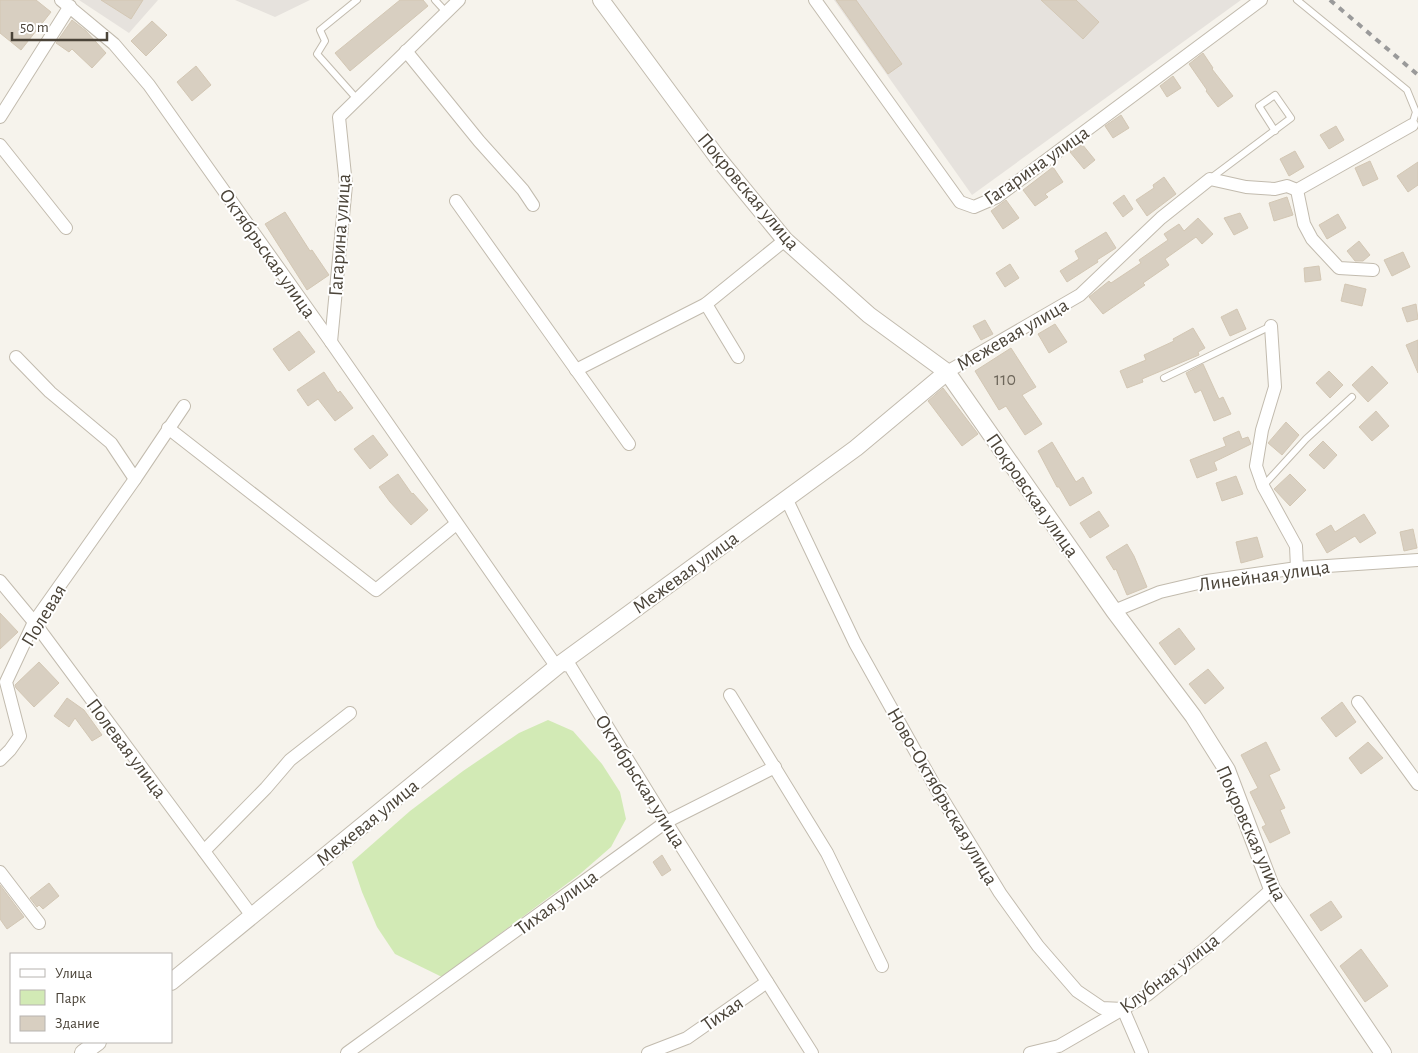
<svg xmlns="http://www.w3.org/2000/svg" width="1418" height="1053" font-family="'Alegreya Sans',sans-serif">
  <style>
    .industrial { fill: #e6e2dd }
    .green { fill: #d2eab5 }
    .building { fill: #d8cfc1; stroke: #d3c7b4 }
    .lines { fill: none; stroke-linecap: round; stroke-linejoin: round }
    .service-casing { stroke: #c2bbae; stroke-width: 8 }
    .minor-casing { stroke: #c2bbae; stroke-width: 14 }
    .tertiary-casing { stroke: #c2bbae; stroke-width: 18 }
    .service { stroke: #fff; stroke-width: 6 }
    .minor { stroke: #fff; stroke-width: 12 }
    .tertiary { stroke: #fff; stroke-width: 16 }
    .rail { stroke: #9a9a9a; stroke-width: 4; stroke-dasharray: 6 6; stroke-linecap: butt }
    .labels { text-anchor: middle; stroke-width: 4; stroke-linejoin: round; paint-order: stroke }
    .number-label { font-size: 18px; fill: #6e675b }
    .street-label { font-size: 20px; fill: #4b4439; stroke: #fff }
  </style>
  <rect width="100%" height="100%" fill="#f6f3ec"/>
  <g class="industrial">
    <polygon points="79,0 158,0 129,33"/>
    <polygon points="235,0 310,0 275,17"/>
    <polygon points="834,0 1241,0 972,195"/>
  </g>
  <polygon class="green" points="548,720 573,731 602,764 620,792 626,819 611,847 580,874 442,977 395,954 377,927 362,892 352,862 410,811 463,771 519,733"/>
  <g class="building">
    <polygon points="0,0 36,0 51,12 21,50 0,33"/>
    <polygon points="101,0 143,0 131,19"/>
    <polygon points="400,0 423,0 428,6 350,71 335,53"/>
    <polygon points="836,0 856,0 902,64 888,74"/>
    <polygon points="1041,0 1076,0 1099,22 1083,39"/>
    <polygon points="72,20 86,31 106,53 92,68 72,49 69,52 56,43"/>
    <polygon points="152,21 167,35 146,56 131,41"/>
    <polygon points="1203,53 1213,68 1212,69 1233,96 1218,107 1206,91 1207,90 1189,64"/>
    <polygon points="196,66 211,85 192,101 177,82"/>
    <polygon points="1173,76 1181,88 1167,97 1160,86"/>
    <polygon points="1121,115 1129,128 1113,138 1105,126"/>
    <polygon points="1336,126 1344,140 1329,149 1320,135"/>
    <polygon points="1082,144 1095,160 1084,169 1070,152"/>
    <polygon points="1295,151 1304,167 1289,176 1280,159"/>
    <polygon points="1370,161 1378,179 1363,186 1355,168"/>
    <polygon points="1418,162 1418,185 1408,192 1397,176"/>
    <polygon points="1053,167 1063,182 1045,194 1048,197 1035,206 1023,190"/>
    <polygon points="1164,177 1176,194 1147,216 1136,200 1154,188 1153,185"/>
    <polygon points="1124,195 1133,209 1123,217 1113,203"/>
    <polygon points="1287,197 1293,215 1274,221 1269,203"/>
    <polygon points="1006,200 1019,218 1003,229 991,211"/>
    <polygon points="285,212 310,251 312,250 329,275 307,290 265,224"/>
    <polygon points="1240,213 1248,228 1234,235 1224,218"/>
    <polygon points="1338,214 1346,228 1327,239 1319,225"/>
    <polygon points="1198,218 1213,234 1202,244 1196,237 1165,259 1169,265 1143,283 1145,285 1103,314 1089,297 1109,281 1111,283 1141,263 1139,260 1168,240 1164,234 1179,224 1184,231"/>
    <polygon points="1106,232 1116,248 1097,260 1098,262 1067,282 1060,271 1079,259 1075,251"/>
    <polygon points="1359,241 1370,255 1363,261 1355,261 1347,251"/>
    <polygon points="1403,252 1410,267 1392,276 1384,260"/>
    <polygon points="1010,264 1019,278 1005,287 996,273"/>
    <polygon points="1319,266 1321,280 1305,282 1304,268"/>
    <polygon points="1345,284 1366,289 1362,306 1341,301"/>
    <polygon points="1416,304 1418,319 1407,322 1402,308"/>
    <polygon points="1237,309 1246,329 1230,336 1221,317"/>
    <polygon points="985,320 993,334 981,340 973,326"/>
    <polygon points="1055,324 1067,342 1049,353 1038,334"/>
    <polygon points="1193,328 1205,348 1198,352 1199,355 1142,379 1143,382 1127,388 1120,371 1146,360 1144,355 1174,341 1173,339"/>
    <polygon points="299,331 315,352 289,371 273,349"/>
    <polygon points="1418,340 1418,373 1406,345"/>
    <polygon points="1011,348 1036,387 1022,395 1042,424 1025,435 1006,406 999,410 975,371"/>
    <polygon points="1203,364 1219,399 1223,397 1231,414 1214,421 1201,390 1195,393 1186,373"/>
    <polygon points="1372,366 1388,383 1368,402 1352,385"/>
    <polygon points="1329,371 1343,385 1330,398 1316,383"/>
    <polygon points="324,372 338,393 340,391 353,408 335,421 318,399 308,406 297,390"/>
    <polygon points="943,388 978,434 962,446 928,401"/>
    <polygon points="1376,411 1389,426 1372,441 1359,427"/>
    <polygon points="1286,422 1299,435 1282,455 1268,443"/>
    <polygon points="1239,431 1242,439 1248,437 1251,444 1214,462 1217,470 1197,478 1190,460 1226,446 1223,438"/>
    <polygon points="373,435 388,455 370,469 354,449"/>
    <polygon points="1323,441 1337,455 1324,469 1309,455"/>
    <polygon points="1052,442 1076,482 1083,477 1092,493 1070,506 1059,487 1057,487 1038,451"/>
    <polygon points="398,474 412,494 413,493 428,510 411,525 390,502 379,487"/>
    <polygon points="1290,474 1306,490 1290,506 1274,489"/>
    <polygon points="1236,476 1243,494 1222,501 1216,483"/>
    <polygon points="1099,511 1109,526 1090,538 1080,523"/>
    <polygon points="1364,514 1376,533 1360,543 1355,536 1327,553 1316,534 1331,525 1335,532"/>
    <polygon points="1413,529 1417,548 1404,551 1400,532"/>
    <polygon points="1257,537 1263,557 1241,563 1236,542"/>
    <polygon points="1127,544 1134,556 1147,587 1127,595 1116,569 1114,570 1106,557"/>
    <polygon points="0,613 18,632 0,649"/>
    <polygon points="1179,628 1195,649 1175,665 1159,643"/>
    <polygon points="39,662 59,683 34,707 16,688 15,685"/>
    <polygon points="1208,669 1224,688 1205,704 1189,684"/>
    <polygon points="67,698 84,710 102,735 92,741 75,718 69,727 54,716"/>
    <polygon points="1342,702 1356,722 1336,737 1321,718"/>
    <polygon points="1266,742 1280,770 1269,775 1285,808 1280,810 1290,833 1270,843 1262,827 1266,825 1250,792 1258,788 1241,755"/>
    <polygon points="1368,742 1383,758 1361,774 1349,758"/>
    <polygon points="662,855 671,870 662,876 653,862"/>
    <polygon points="49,883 59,896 43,909 39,905 37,907 30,898"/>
    <polygon points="0,885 24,917 7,929 0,919"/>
    <polygon points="1331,901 1342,917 1321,931 1310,915"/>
    <polygon points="1361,949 1388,986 1365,1002 1340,966"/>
  </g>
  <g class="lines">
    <defs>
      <g id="service">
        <polyline points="357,0 320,30 325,41 317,54 357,99"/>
        <polyline points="435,0 446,12"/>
        <polyline points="1297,0 1407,90 1416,112 1412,125"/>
        <polyline points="1211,178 1291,118 1275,95 1259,106 1275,131"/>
        <polyline points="1164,378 1271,326"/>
        <polyline points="1263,486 1306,439 1352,397"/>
      </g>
      <g id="minor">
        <polyline points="61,0 114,44 149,85 331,342 554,663 570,666 666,822 812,1053"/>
        <polyline points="815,0 960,202 974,207 997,197 1261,0"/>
        <polyline points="406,51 479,141 523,190 533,205"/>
        <polyline points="0,117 70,6"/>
        <polyline points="0,145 66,228"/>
        <polyline points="1297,190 1304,224 1312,239 1339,268 1373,270"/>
        <polyline points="456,201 629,444"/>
        <polyline points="706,304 738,357"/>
        <polyline points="1271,326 1275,387 1262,430 1256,466 1263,486 1296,546 1297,568"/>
        <polyline points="331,342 346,185 339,117 459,0"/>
        <polyline points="16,357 50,392 111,443 135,479"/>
        <polyline points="576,370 706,304 785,240"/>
        <polyline points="947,372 1080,295 1161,218 1210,179 1246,187 1275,189 1287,186 1297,190 1412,125"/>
        <polyline points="168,428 376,590 456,524"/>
        <polyline points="786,498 855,643 937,790 1000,893 1038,946 1077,991 1102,1008 1123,1009 1142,1053"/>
        <polyline points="0,581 34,622 252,916"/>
        <polyline points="1114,611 1160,592 1207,581 1297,568 1418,560"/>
        <polyline points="730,695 827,853 882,966"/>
        <polyline points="1358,702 1418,784"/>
        <polyline points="0,760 10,750 20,736 6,682 34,622 135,479 184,406"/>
        <polyline points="204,851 266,788 290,760 350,713"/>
        <polyline points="0,872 39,923"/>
        <polyline points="347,1053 666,822 775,767"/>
        <polyline points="648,1053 687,1038 767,982"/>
        <polyline points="1030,1053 1059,1046 1147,995 1207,947 1272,889"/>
      </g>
      <g id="tertiary">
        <polyline points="601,0 717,157 785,240 869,315 947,372 1114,611 1193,716 1227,770 1272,889 1383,1053"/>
        <polyline points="171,982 560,664 856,448 947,372"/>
        <polyline points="83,1053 98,1042"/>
      </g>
    </defs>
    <use href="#service" class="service-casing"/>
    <use href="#minor" class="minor-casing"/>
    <use href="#tertiary" class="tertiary-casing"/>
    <use href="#service" class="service"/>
    <use href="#minor" class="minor"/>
    <use href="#tertiary" class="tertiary"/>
    <polyline class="rail" points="1330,0 1418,75"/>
  </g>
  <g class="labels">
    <g class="number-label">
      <text x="1005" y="385">110</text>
    </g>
    <g class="street-label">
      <text transform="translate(1036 165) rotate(-35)" y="7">Гагарина улица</text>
      <text transform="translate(749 191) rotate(50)" y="7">Покровская улица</text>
      <text transform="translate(339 235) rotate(-86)" y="7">Гагарина улица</text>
      <text transform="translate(268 253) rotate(55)" y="7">Октябрьская улица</text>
      <text transform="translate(1012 334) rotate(-30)" y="7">Межевая улица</text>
      <text transform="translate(1033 495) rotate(55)" y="7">Покровская улица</text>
      <text transform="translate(685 572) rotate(-36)" y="7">Межевая улица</text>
      <text transform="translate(1264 575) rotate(-8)" y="7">Линейная улица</text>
      <text transform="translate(43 615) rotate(-59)" y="7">Полевая</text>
      <text transform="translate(127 748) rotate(53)" y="7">Полевая улица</text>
      <text transform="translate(641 781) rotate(58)" y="7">Октябрьская улица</text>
      <text transform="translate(943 796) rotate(60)" y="7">Ново-Октябрьская улица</text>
      <text transform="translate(367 822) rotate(-39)" y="7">Межевая улица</text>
      <text transform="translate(1252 833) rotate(66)" y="7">Покровская улица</text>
      <text transform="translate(556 902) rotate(-36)" y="7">Тихая улица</text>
      <text transform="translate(1169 973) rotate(-37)" y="7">Клубная улица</text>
      <text transform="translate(722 1013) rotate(-35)" y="7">Тихая</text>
    </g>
  </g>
  <rect x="10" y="953" width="162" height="90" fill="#ffffff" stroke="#b7b4b0"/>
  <rect x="20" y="969" width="25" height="8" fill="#ffffff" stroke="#b7b4b0"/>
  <text x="55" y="978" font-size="15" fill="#4b4439">Улица</text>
  <rect x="20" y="990" width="25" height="15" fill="#d2eab5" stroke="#b7b4b0"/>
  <text x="55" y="1003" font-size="15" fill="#4b4439">Парк</text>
  <rect x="20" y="1016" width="25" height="15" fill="#d8cfc1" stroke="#b7b4b0"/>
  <text x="55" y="1028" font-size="15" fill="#4b4439">Здание</text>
  <path d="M12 32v8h95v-8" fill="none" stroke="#4b4439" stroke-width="2.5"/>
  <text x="20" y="32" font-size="15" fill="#4b4439" stroke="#ffffff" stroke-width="4" paint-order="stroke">50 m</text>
</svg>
